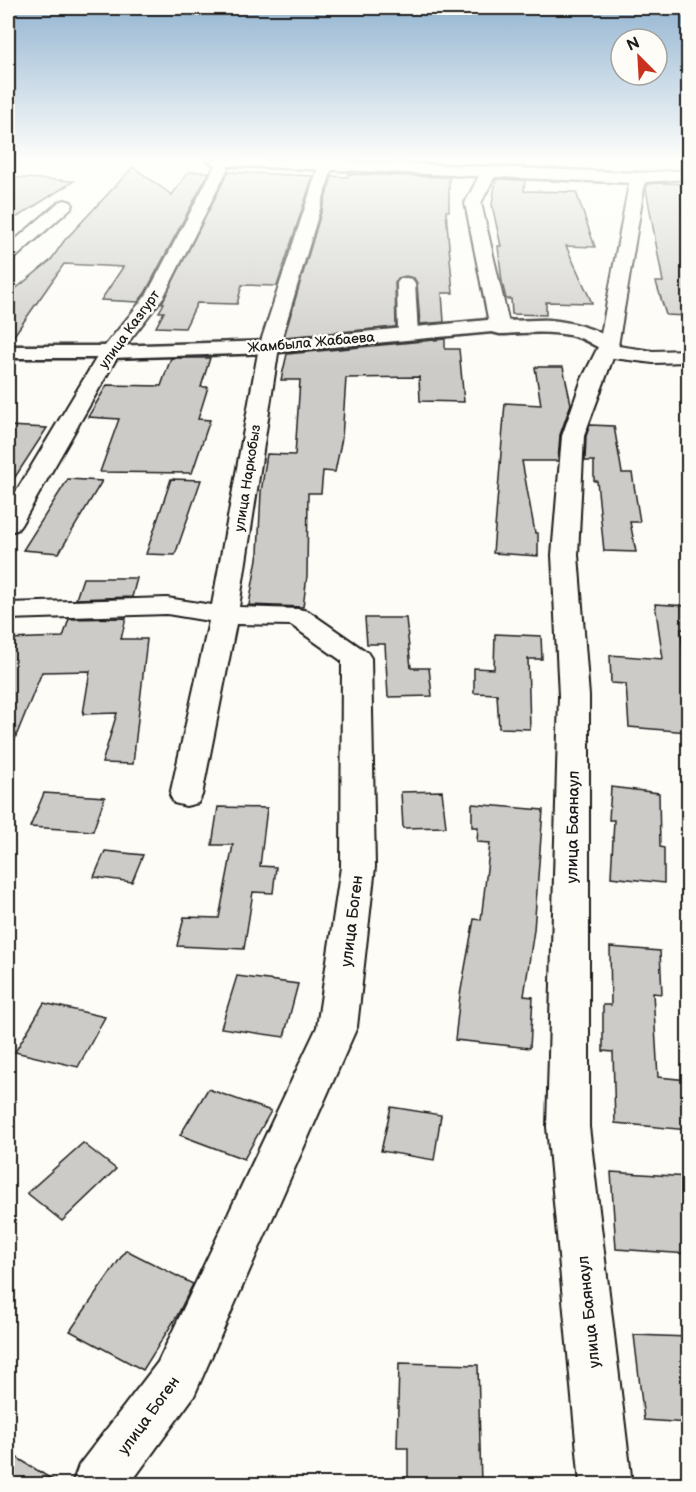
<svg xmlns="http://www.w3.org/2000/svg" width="696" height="1492" font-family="'Balsamiq Sans',sans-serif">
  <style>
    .building { fill: #cccbc8; stroke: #1c1c1c; stroke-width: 1.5 }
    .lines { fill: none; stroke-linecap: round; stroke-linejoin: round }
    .street-casing { stroke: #1c1c1c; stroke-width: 4 }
    .secondary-casing { stroke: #1c1c1c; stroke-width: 5 }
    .street { fill: #fdfcf7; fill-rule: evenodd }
    .secondary { fill: #fdfcf7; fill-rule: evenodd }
    .labels { text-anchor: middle; stroke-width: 5; stroke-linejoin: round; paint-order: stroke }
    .far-street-label { font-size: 14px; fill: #1c1c1c; stroke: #fdfcf7 }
    .street-label { font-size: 16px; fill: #1c1c1c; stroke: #fdfcf7 }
  </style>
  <rect width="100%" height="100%" fill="#fdfcf7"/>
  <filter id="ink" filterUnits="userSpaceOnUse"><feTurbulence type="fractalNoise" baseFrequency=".0167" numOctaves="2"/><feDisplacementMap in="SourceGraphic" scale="12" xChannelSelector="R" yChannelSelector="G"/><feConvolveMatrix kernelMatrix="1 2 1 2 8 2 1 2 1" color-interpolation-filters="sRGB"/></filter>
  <g filter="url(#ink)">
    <g class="building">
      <polygon points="133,167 172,195 188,172 209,172 145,293 138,302 101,300 123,267 64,264 8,344 8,295 51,260 64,241"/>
      <polygon points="228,172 313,176 277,286 242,285 237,304 197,303 185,328 156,327 164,312 159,312 164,303 162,303"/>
      <polygon points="348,174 449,177 449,211 446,211 453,293 442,293 444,322 420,324 417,283 414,278 406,276 398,278 395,283 396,327 284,337 332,176 347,177"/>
      <polygon points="8,177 74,181 8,223"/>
      <polygon points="496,179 525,180 524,191 576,192 595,247 566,246 592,303 546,302 546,315 512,314 511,299 506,299 502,282 498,246 501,246 492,205"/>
      <polygon points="661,183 688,184 688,206 682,206 688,236 688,316 666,315 656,282 663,282 646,189 647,184"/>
      <polygon points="445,339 445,349 459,349 464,402 420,401 419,377 346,378 342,438 335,472 323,471 321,493 308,493 307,576 303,607 249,605 258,553 261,492 267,454 295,455 300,380 281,380 287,354"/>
      <polygon points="171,358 210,358 201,387 208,387 198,419 210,420 192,473 100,472 119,419 88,417 107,385 161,386"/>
      <polygon points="535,367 563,367 571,404 560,435 558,461 522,461 535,533 538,533 538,556 493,553 505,403 541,405"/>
      <polygon points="590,425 614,426 622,473 632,473 640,522 630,522 636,552 604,551 597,481 594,481 594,461 585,461 586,436"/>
      <polygon points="8,426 47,428 8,488"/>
      <polygon points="68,479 102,481 59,553 23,550"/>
      <polygon points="171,479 201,480 175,555 146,554"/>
      <polygon points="83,578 137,578 132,597 76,599"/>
      <polygon points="655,604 688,606 688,629 681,629 688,702 688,732 629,727 626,684 611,683 610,655 663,659"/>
      <polygon points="126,618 121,639 147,639 133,764 102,763 117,713 83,714 90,671 42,672 8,756 8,639 63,637 69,619"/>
      <polygon points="365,618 406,618 411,668 429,668 432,696 388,697 385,644 367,644"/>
      <polygon points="495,634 541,636 542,659 528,659 530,729 499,728 497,694 474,693 474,668 494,669"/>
      <polygon points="611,787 659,793 660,847 664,848 664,883 611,877 614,820 609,820"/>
      <polygon points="442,791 446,827 403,828 401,792"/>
      <polygon points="44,793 105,797 93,831 30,827"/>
      <polygon points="472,804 543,810 534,930 524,996 533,997 530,1048 455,1040 460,995 474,919 481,920 490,843 477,842 478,827 472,827"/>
      <polygon points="218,807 267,808 260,866 276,867 273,893 253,892 244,949 177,946 184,917 219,918 233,845 212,845"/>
      <polygon points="105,851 143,855 132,882 94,877"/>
      <polygon points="610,947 660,951 662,994 653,993 658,1077 688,1080 688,1130 615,1123 613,1052 603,1051 603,1005 611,1005"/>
      <polygon points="237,976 298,984 284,1037 221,1028"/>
      <polygon points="44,1003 105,1017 78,1067 15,1052"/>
      <polygon points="208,1089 271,1111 244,1159 180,1135"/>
      <polygon points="391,1107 441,1115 434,1160 381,1151"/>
      <polygon points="83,1143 116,1169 62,1221 27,1193"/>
      <polygon points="611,1172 688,1177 688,1254 616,1249"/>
      <polygon points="126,1250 193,1284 177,1316 143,1370 70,1331"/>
      <polygon points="634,1335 688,1337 688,1423 644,1420"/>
      <polygon points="399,1363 478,1365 481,1485 408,1485 408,1448 397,1448"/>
      <polygon points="8,1452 61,1485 8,1485"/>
    </g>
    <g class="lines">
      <defs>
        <g id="street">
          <polygon points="218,160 232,160 164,296 119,354 21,525 17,530 8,532 8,505 100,352 147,294"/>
          <polygon points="326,161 333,165 279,347 239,607 298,609 308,611 367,652 371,658 375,867 357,1027 194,1396 130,1484 72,1484 79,1465 158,1362 317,1027 341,867 342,661 291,625 236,624 202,795 198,803 186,806 174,803 170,795 209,621 167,614 8,619 8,603 167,598 212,605 259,347 319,165"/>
          <polygon points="489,167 497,172 481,203 510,328 507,332 493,332 490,328 465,203 481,172"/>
          <polygon points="688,170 688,179 645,182 618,346 653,351 688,350 688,362 653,363 613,358 584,436 578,555 589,696 589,1127 632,1484 580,1484 547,1127 559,696 552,555 562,436 582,379 599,345 630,178 638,173"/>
          <polygon points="65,200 71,202 73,205 71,208 14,259 8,260 8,246 59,202"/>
          <polygon points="406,278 412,279 415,283 418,333 415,337 401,337 398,333 397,283 400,279"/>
        </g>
        <g id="secondary">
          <polygon points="207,160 317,160 638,173 646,178 638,183 215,165"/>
          <path d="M498,319C515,323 532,319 549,320C574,322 595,329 616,341L619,345L616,349C600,353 591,341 577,337C552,330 526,333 500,334L492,332L269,353L110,358H8V346H110L269,341Z"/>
        </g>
      </defs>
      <use href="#street" class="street-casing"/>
      <use href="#secondary" class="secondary-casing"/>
      <use href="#street" class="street"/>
      <use href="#secondary" class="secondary"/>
    </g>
  </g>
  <linearGradient id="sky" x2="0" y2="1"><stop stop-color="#94b5d2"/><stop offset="0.43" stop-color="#fefefb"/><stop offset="1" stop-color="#fefefb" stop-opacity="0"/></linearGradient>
  <rect width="696" height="369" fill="url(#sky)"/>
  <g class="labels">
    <g class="far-street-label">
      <text transform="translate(129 329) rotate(-54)" y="5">улица Казгурт</text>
      <text transform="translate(311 342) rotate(-5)" y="5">Жамбыла Жабаева</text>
      <text transform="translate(247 478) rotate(-81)" y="5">улица Наркобыз</text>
    </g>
    <g class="street-label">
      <text transform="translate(572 827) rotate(-89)" y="6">улица Баянаул</text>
      <text transform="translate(351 921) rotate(-83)" y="6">улица Боген</text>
      <text transform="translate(588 1312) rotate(-96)" y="6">улица Баянаул</text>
      <text transform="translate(148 1415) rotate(-54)" y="6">улица Боген</text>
    </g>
  </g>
  <rect width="696" height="1492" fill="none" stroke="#fdfcf7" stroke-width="30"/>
  <rect x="15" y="15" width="666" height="1462" fill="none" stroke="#1c1c1c" stroke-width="2" filter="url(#ink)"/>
  <g transform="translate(639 57) rotate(336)"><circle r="28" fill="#fdfcf7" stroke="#a3a29f" stroke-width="1.5"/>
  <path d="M0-4.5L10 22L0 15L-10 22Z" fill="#c8321e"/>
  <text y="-9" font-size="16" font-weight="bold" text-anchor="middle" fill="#1c1c1c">N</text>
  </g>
</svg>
